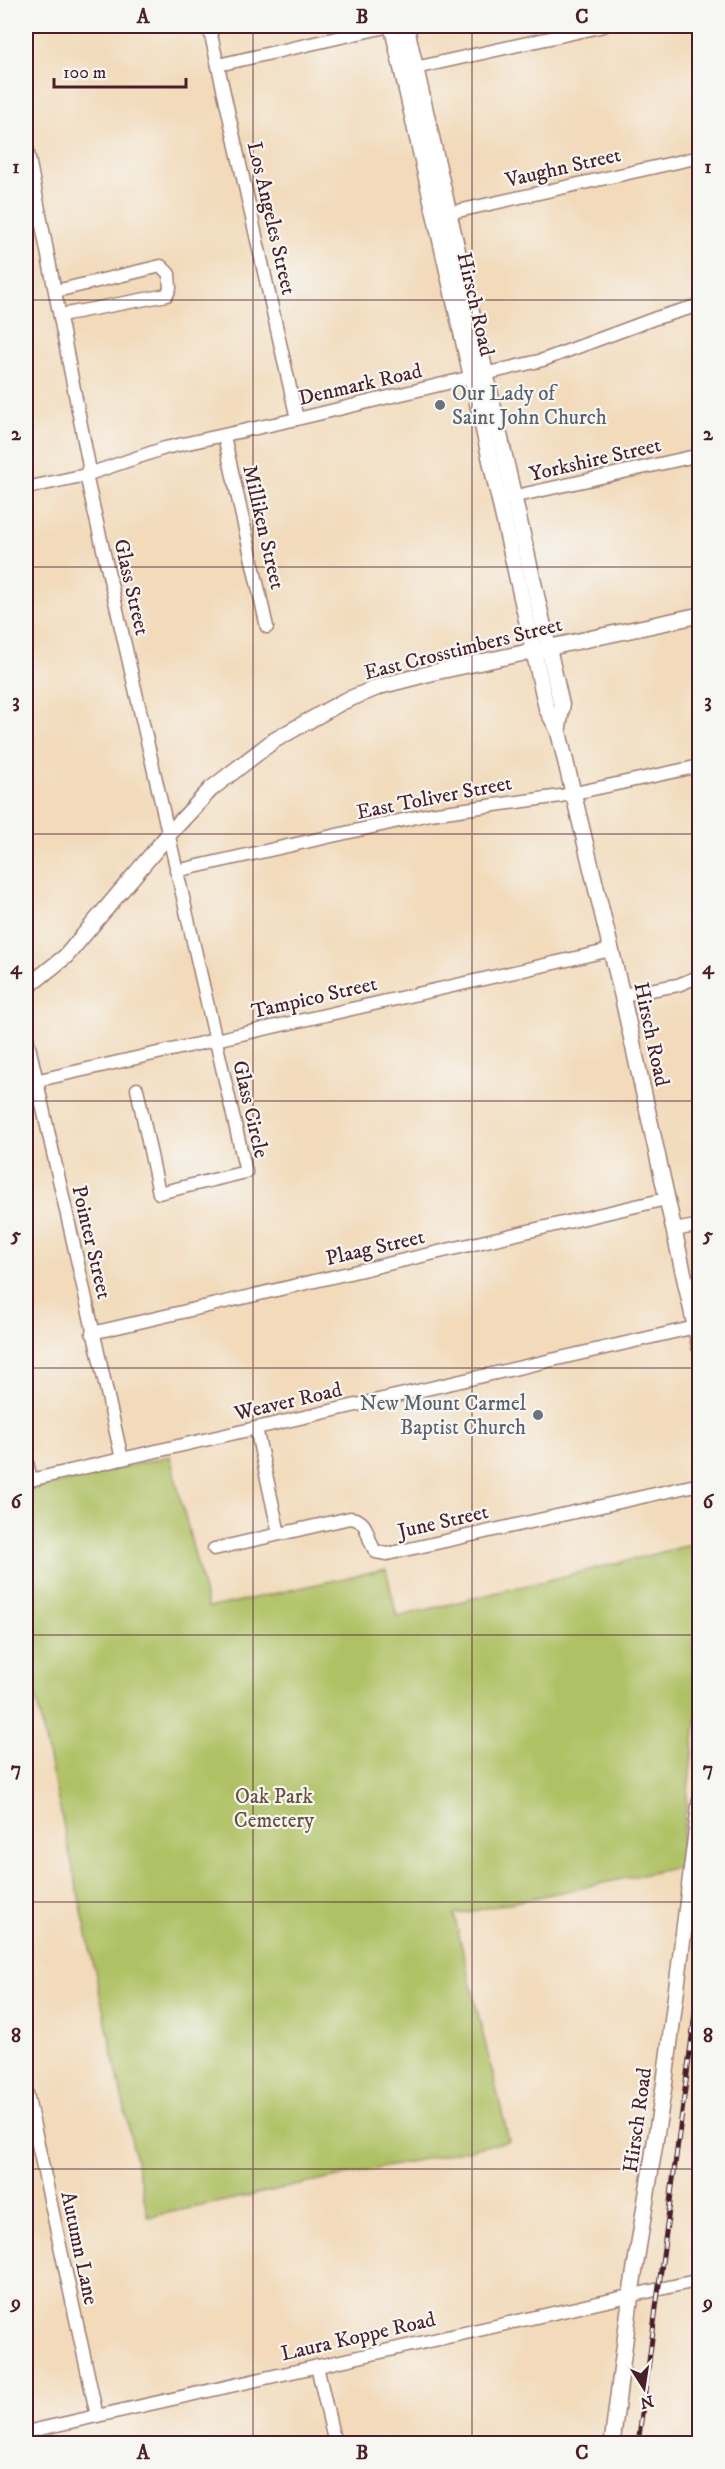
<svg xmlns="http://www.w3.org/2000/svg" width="725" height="2469" font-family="'IM FELL DW Pica',serif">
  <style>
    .green { fill: #b0c165; stroke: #7d7048; stroke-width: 1.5 }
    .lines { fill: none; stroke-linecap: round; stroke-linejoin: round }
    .minor-casing { stroke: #9e7c72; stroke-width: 15 }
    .major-casing { stroke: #9e7c72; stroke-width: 18 }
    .minor { stroke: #fff; stroke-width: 12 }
    .major { stroke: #fff; stroke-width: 15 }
    .rail-casing { stroke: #4a1f2b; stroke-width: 5 }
    .rail { stroke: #f6f6f2; stroke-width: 3; stroke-dasharray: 9; stroke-linecap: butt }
    .grid { fill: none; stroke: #4a1f2b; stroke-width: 1.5; stroke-opacity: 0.55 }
    .worship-dot { fill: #6b7280; stroke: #f6f6f2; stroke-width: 2 }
    .labels { text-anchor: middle; stroke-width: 4.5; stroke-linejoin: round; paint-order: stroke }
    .street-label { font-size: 21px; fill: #4a1f2b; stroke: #f6f6f2 }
    .worship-label { font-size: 21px; fill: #5b616d; stroke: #f6f6f2; text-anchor: start }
    .park-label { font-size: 21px; fill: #69503c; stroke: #f6f6f2 }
    .neatline { fill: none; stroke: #4a1f2b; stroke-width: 2 }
    .grid-label { font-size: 20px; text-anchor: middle; font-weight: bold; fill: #4a1f2b }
  </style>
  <rect width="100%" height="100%" fill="#f6f6f2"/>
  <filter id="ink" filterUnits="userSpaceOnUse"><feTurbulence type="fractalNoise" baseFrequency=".0167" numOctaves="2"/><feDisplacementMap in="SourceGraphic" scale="12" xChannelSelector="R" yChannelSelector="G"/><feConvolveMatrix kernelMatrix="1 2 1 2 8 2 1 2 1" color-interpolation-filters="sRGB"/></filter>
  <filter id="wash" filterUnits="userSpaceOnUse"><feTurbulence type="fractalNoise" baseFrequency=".008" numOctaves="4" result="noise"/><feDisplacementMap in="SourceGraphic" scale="24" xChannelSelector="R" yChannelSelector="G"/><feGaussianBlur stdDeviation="1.35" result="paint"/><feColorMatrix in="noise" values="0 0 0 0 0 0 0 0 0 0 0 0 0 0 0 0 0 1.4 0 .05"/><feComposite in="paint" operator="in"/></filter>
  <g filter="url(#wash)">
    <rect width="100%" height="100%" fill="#f2daba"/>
    <polygon class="green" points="170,1456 208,1608 386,1569 397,1617 699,1543 699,1698 679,1867 454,1915 509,2141 148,2217 26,1652 26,1491"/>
  </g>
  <g filter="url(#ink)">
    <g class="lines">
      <defs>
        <g id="minor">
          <polyline points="209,26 297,419"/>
          <polyline points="218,65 390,26"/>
          <polyline points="406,70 604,26"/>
          <polyline points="26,143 89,466 86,475 246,1172 159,1193 137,1089"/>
          <polyline points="440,215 700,157"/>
          <polyline points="56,291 161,266 169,274 170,288 167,295 61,315"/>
          <polyline points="224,436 267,627"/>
          <polyline points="26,488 86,475 165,448 297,419 543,360 656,318 700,305"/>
          <polyline points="507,498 700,455"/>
          <polyline points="176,871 430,814 561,796 700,766"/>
          <polyline points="622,995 678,985 700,976"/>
          <polyline points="26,1033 122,1459"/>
          <polyline points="26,1083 611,950"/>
          <polyline points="675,1230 700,1225"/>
          <polyline points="92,1333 666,1199"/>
          <polyline points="256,1428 279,1534"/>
          <polyline points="26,1458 31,1480"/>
          <polyline points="26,1481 700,1326"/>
          <path d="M214,1549L350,1518C371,1520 365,1539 376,1552L387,1554L700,1484"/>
          <polyline points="26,2089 97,2416"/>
          <polyline points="317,2366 335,2444"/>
          <polyline points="26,2432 700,2280"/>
        </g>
        <g id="major">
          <polyline points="392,26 547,710 558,730 622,995 700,1348"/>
          <polyline points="406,26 562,707 558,730"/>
          <polyline points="26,988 66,956 169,834 211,789 273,741 342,702 381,686 435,672 700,615"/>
          <polyline points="612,2444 631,2293 665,2080 700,1802"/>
        </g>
      </defs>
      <use href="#minor" class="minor-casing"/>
      <use href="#major" class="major-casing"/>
      <use href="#minor" class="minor"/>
      <use href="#major" class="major"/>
      <defs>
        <polyline id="rail" points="638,2444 700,1976"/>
      </defs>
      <use href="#rail" class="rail-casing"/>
      <use href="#rail" class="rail"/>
    </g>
  </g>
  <path class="grid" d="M253,26V2444M472,26V2444M26,300H700M26,567H700M26,834H700M26,1101H700M26,1368H700M26,1635H700M26,1902H700M26,2169H700"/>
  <g class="worship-dot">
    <circle cx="440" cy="405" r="6"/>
    <circle cx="538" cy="1415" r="6"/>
  </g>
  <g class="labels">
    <g class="street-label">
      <text transform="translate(563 167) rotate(-13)" y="7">Vaughn Street</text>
      <text transform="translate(272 218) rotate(77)" y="7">Los Angeles Street</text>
      <text transform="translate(476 304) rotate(77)" y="7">Hirsch Road</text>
      <text transform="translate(360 384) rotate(-13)" y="7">Denmark Road</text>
      <text transform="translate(595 459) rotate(-13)" y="7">Yorkshire Street</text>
      <text transform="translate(264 527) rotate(77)" y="7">Milliken Street</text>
      <text transform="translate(132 587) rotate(77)" y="7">Glass Street</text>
      <text transform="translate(463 648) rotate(-14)" y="7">East Crosstimbers Street</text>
      <text transform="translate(434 797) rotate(-11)" y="7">East Toliver Street</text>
      <text transform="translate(314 997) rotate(-13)" y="7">Tampico Street</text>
      <text transform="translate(652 1034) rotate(78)" y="7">Hirsch Road</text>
      <text transform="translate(251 1109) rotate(77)" y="7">Glass Circle</text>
      <text transform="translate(92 1242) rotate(77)" y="7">Pointer Street</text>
      <text transform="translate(375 1247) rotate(-13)" y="7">Plaag Street</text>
      <text transform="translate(288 1401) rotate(-13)" y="7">Weaver Road</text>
      <text transform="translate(443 1521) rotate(-13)" y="7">June Street</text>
      <text transform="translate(637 2120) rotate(-82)" y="7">Hirsch Road</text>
      <text transform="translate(80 2248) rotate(78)" y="7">Autumn Lane</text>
      <text transform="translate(358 2336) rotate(-13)" y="7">Laura Koppe Road</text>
    </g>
    <g class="worship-label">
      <text x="452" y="400">Our Lady of<tspan x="452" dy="24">Saint John Church</tspan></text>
      <text x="526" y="1410" text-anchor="end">New Mount Carmel<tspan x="526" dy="24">Baptist Church</tspan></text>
    </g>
    <g class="park-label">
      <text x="274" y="1803">Oak Park<tspan x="274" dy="24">Cemetery</tspan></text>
    </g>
  </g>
  <rect width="725" height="2469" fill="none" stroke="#f6f6f2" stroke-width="66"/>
  <g transform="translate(644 2388) rotate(168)" stroke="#f6f6f2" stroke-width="4.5" paint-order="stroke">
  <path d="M0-4.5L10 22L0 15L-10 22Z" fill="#4a1f2b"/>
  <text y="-9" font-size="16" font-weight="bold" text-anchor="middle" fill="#4a1f2b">N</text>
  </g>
  <path d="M54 78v9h132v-9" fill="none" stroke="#4a1f2b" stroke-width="3"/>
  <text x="63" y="78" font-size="18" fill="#4a1f2b" stroke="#f6f6f2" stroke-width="4.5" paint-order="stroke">100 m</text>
  <rect x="33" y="33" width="659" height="2403" class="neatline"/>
  <g class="grid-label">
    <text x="143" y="23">A</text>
    <text x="362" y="23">B</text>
    <text x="582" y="23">C</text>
    <text x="16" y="173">1</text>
    <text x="708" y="173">1</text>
    <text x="16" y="440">2</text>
    <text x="708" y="440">2</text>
    <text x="16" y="707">3</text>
    <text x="708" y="707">3</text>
    <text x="16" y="974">4</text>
    <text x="708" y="974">4</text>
    <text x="16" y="1241">5</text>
    <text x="708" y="1241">5</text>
    <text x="16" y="1508">6</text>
    <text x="708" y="1508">6</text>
    <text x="16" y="1775">7</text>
    <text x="708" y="1775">7</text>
    <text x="16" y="2042">8</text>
    <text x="708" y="2042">8</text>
    <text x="16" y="2309">9</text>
    <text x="708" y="2309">9</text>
    <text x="143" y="2459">A</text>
    <text x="362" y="2459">B</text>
    <text x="582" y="2459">C</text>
  </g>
</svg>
